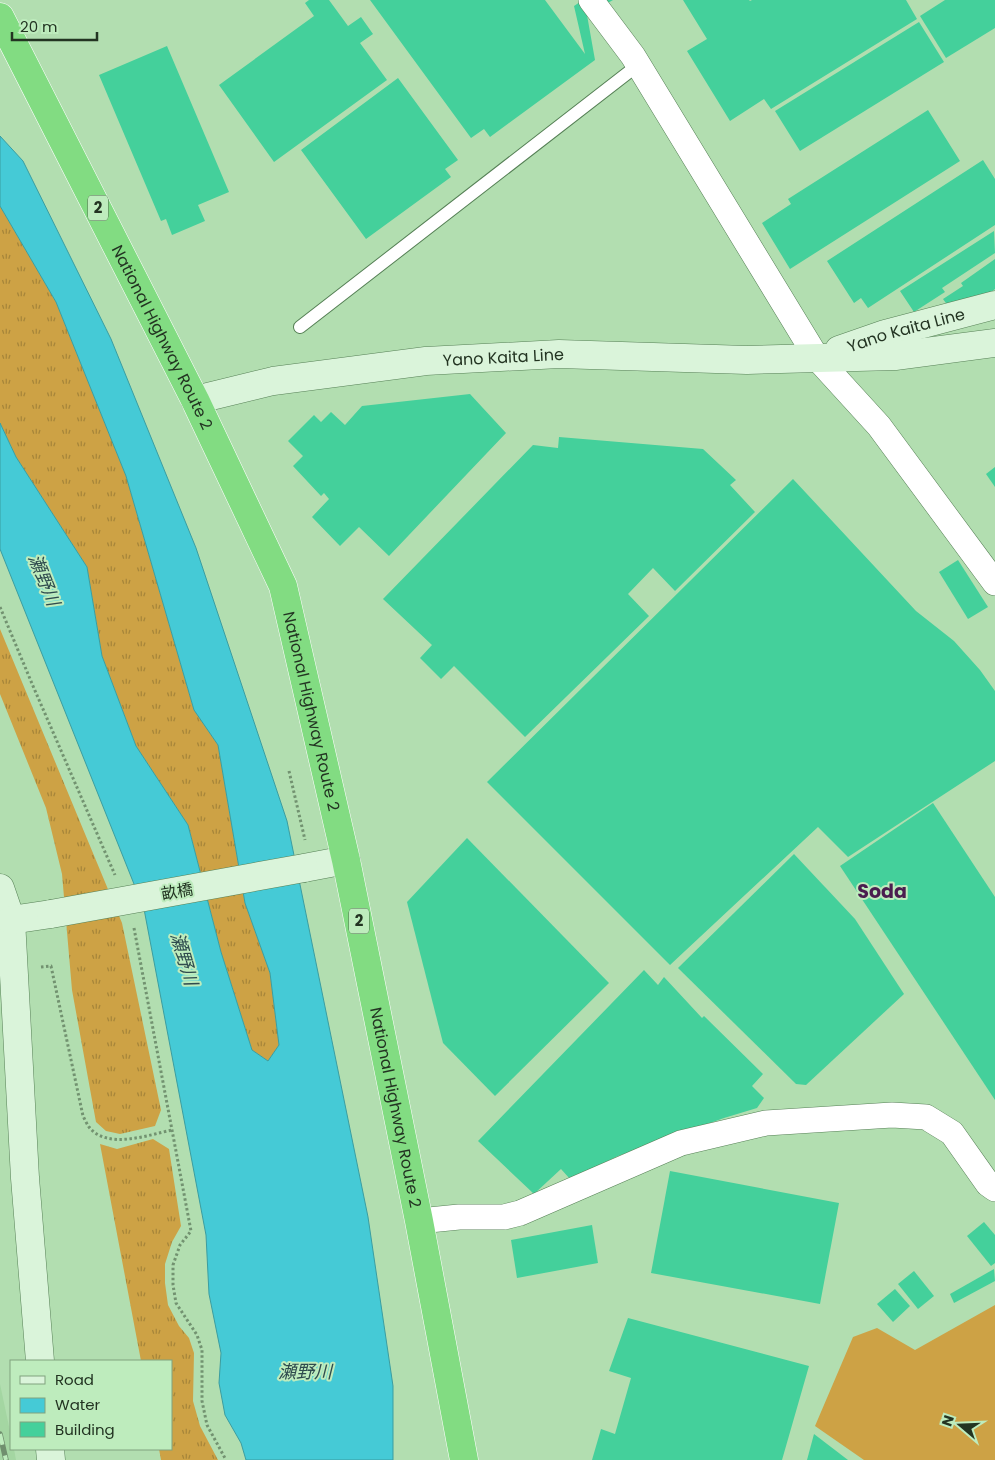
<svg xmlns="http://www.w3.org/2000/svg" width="995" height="1460" font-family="Poppins,'Noto Sans JP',sans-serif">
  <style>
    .built { fill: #a4d6a2 }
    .grass { fill: url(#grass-tufts) }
    .garden { fill: #cda245 }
    .water { fill: #45cad6; stroke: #3b9da0 }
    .building { fill: #44d09b }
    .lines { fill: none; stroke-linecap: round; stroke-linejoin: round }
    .lane-casing { stroke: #568056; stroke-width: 14 }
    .street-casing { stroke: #568056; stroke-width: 26 }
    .secondary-casing { stroke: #568056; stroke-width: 29 }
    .highway-casing { stroke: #fff; stroke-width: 29 }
    .path { stroke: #729270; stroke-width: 3; stroke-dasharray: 2.5 2.5; stroke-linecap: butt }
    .lane { stroke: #fff; stroke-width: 12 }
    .street { stroke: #fff; stroke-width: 25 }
    .secondary { stroke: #daf4da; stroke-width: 28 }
    .highway { stroke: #82dc82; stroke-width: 28 }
    .rail-casing { stroke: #708f6e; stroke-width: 5.5 }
    .rail { stroke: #beecbd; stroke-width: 4; stroke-dasharray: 11; stroke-linecap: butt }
    .secondary-bridge-casing { stroke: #568056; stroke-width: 29; stroke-linecap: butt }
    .secondary-bridge { stroke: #daf4da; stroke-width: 28 }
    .labels { text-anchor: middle; stroke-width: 4; stroke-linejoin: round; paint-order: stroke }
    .shield { fill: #beecbd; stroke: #526b50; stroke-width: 1 }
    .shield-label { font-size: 15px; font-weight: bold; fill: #233422 }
    .street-label { font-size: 16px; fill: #233422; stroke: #beecbd }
    .water-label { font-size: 18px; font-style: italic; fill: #2f4b4e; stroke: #beecbd }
    .quarter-label { font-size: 19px; font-weight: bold; fill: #4a1d4f; stroke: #beecbd }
  </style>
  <defs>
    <pattern id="grass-tufts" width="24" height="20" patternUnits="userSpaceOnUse" patternTransform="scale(1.25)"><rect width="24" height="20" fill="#cda245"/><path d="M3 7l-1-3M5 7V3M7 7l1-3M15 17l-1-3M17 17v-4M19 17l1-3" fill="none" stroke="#a68539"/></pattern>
  </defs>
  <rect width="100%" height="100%" fill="#b2deb0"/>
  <polygon class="built" points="0,1384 11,1436 11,1449 14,1449 16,1460 0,1460"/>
  <g class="grass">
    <polygon points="0,206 56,302 126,476 194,710 218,745 245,903 270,973 279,1045 268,1061 252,1050 221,952 188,825 136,746 102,656 87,567 16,457 0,423"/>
    <polygon points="0,629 122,923 161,1110 155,1126 120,1134 106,1131 96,1122 72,990 62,874 46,808 0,694"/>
    <polygon points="153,1139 169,1149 181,1226 172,1242 165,1264 165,1283 168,1305 179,1326 189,1338 194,1353 193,1401 200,1426 218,1460 161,1460 159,1449 171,1449 171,1361 141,1361 138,1345 100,1144 117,1149"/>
  </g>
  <polygon class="garden" points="995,1305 995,1460 864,1460 815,1426 853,1337 877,1328 915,1350"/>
  <polygon class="water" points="0,136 23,161 111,339 196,548 287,821 368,1217 393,1386 393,1460 246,1460 241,1443 225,1415 219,1383 221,1353 209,1294 206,1235 144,909 0,549 0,423 16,457 87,567 102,656 136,746 188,825 221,952 252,1050 268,1061 279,1045 270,973 245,903 218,745 194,710 126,476 56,302 0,206"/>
  <g class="building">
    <polygon points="309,0 329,0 348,26 361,17 373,34 360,43 387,80 274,162 219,85 314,16 305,3"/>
    <polygon points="370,0 545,0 585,54 574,6 583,0 613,0 587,15 595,60 490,137 484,129 471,138"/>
    <polygon points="683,0 749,0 750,1 752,0 906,0 917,19 771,109 764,99 730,121 687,51 707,39"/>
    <polygon points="945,0 995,0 995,28 946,58 920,16"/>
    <polygon points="919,22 944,62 800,151 775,111"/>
    <polygon points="167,46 229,192 198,205 205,221 172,235 166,219 161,221 99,75"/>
    <polygon points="398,78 458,160 445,169 451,177 366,239 301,150"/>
    <polygon points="928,110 960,161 790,269 762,223 791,204 788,199"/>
    <polygon points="983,160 995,179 995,225 868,308 861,298 854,303 827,261"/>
    <polygon points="994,231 995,253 942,288 945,292 914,312 900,291"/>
    <polygon points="995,259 995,289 986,296 948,306 943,299 963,286 961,283"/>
    <polygon points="470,394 506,433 389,556 359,527 340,546 312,517 329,499 324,493 321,496 293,466 303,456 288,441 314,415 321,422 331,412 345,425 362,406"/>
    <polygon points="559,437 703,449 736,480 730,485 755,512 675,591 653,568 628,594 649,616 525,737 454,666 441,679 420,658 432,645 383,599 533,445 558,448"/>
    <polygon points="995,467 995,487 986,474"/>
    <polygon points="793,479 916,611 954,641 980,670 995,691 995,761 848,857 818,827 670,965 487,782"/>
    <polygon points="958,560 988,607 968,619 939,572"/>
    <polygon points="933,803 995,897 995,1100 840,866"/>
    <polygon points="467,838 609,983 495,1096 443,1043 407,902"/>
    <polygon points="794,854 855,919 904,994 806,1085 796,1084 678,968"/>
    <polygon points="644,970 658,985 664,977 702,1018 704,1016 763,1074 752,1086 764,1098 757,1108 724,1118 618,1156 570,1179 561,1169 534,1194 478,1141"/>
    <polygon points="670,1171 839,1203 820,1304 651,1273"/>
    <polygon points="984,1222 995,1235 995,1263 991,1266 967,1236"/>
    <polygon points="592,1225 598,1263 517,1278 511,1240"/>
    <polygon points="994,1269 995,1281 954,1303 950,1294"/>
    <polygon points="914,1271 934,1296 918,1309 898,1284"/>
    <polygon points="895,1289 910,1306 893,1322 877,1304"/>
    <polygon points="628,1318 809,1366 782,1460 592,1460 601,1429 615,1434 631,1378 609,1371"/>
    <polygon points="814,1434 848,1460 807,1460"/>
  </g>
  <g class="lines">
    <defs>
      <polyline id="lane" points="300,327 638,65"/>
      <g id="street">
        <polyline points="591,0 633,56 817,358 879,426 995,583"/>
        <polyline points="419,1221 459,1217 504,1217 520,1213 681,1143 766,1123 892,1115 926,1117 952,1133 988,1184 995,1189"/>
      </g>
      <g id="secondary">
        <path id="s1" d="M839,350L885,334L995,305"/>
        <path id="s2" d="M195,400L273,381L426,361L559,354L747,360L895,356L995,343"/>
        <polyline points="304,868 346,860"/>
        <polyline points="0,888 11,920 25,1178 40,1361"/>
        <polyline points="11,920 51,914"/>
        <polyline points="50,1449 51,1460"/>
      </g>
      <g id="highway">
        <path id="s3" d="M0,17L195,400L283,586L346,860L419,1221L464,1460"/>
      </g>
    </defs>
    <use href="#lane" class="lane-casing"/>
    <use href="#street" class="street-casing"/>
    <use href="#secondary" class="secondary-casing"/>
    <use href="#highway" class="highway-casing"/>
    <g class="path">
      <polyline points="0,607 33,686 115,875"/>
      <polyline points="289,771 305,840"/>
      <polyline points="134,928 191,1231 180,1245 173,1265 173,1285 176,1303 197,1335 202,1350 202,1401 207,1425 226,1460"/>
      <path d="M41,967L51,966L83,1116C85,1120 87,1124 89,1127C107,1150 148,1135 172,1130"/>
    </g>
    <use href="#lane" class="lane"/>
    <use href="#street" class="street"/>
    <use href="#secondary" class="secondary"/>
    <use href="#highway" class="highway"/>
    <defs>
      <polyline id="rail" points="0,1434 6,1460"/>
    </defs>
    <use href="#rail" class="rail-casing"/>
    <use href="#rail" class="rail"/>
    <defs>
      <polyline id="secondary-bridge" points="51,914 304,868"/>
    </defs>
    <use href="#secondary-bridge" class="secondary-bridge-casing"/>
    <use href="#secondary-bridge" class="secondary-bridge"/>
  </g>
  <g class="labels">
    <g class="shield">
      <rect x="88" y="195.5" width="20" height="25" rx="4"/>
      <rect x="349" y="908.5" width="20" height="25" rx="4"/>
    </g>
    <g class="shield-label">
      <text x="98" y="213">2</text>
      <text x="359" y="926">2</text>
    </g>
    <g class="street-label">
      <text dy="6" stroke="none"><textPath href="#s1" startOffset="70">Yano Kaita Line</textPath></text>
      <text dy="6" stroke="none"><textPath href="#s3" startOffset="359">National Highway Route 2</textPath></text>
      <text dy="6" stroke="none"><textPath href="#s2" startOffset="312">Yano Kaita Line</textPath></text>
      <text dy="6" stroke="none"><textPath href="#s3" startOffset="764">National Highway Route 2</textPath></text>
      <text transform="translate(177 891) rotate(-10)" y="6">畝橋</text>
      <text dy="6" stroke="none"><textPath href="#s3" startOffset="1169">National Highway Route 2</textPath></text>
    </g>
    <g class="water-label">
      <text transform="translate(44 580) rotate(68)" y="6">瀬野川</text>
      <text transform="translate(184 959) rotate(74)" y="6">瀬野川</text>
      <text x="305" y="1378">瀬野川</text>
    </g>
    <g class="quarter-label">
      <text x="882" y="898">Soda</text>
    </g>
  </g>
  <rect x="10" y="1360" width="162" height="90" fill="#beecbd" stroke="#80a27f"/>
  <rect x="20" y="1376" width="25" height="8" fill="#daf4da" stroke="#80a27f"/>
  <text x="55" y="1385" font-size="15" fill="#233422">Road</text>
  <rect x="20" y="1398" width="25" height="15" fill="#45cad6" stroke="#80a27f"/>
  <text x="55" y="1410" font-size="15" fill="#233422">Water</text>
  <rect x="20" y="1422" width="25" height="15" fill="#44d09b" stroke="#80a27f"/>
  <text x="55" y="1435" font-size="15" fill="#233422">Building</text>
  <g transform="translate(960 1425) rotate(289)" stroke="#beecbd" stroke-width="4" paint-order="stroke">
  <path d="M0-4L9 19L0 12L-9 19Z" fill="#233422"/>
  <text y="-8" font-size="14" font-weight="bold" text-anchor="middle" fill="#233422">N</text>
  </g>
  <path d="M12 32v8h85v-8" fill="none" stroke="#233422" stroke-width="2.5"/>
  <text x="20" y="32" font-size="15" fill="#233422" stroke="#beecbd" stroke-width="4" paint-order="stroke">20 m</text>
</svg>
